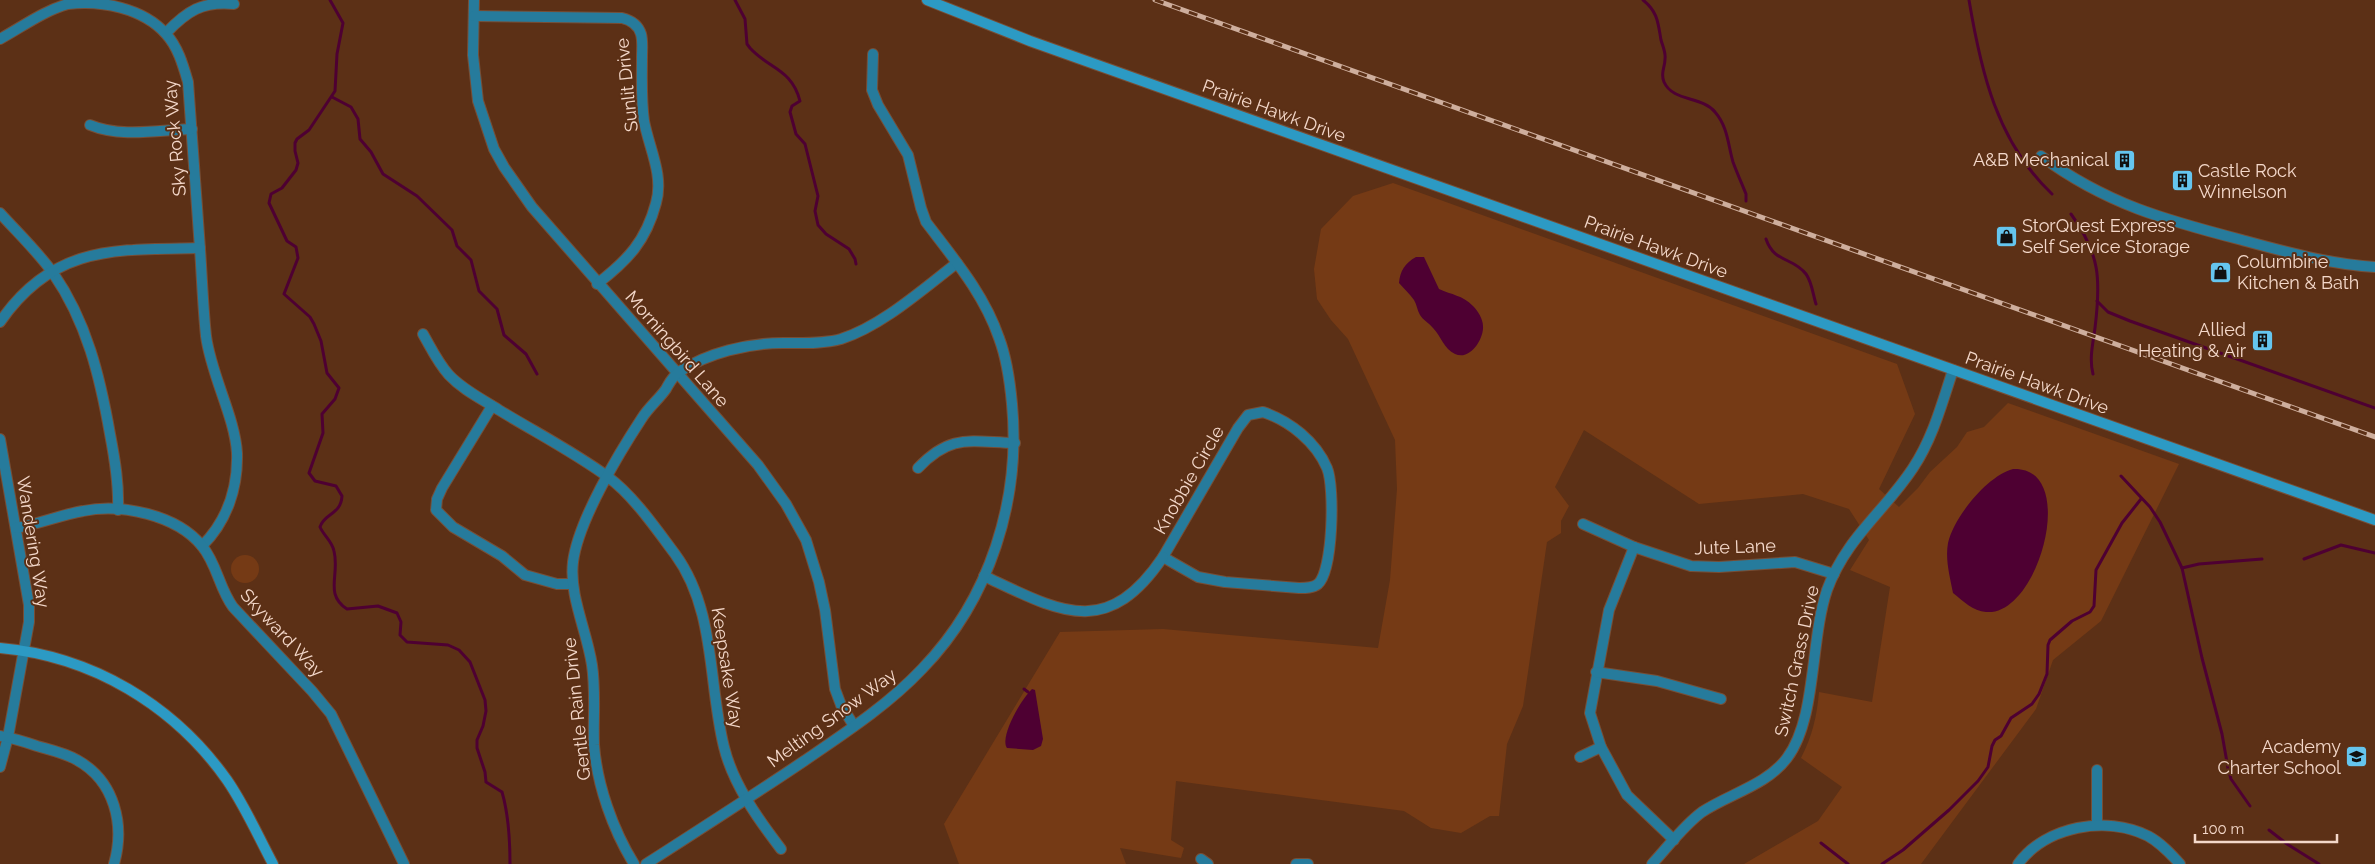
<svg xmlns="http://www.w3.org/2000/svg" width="2375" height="864" font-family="Raleway,sans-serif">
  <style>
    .green { fill: #753a15 }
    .water { fill: #4e0032 }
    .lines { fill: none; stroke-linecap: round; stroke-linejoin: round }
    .stream { stroke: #4e0032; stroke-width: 3 }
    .street-casing { stroke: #774e36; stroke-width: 12 }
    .secondary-casing { stroke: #774e36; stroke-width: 12 }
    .street { stroke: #267b9c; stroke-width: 10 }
    .secondary { stroke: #2c9ac4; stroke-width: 10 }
    .rail-casing { stroke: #ceae9d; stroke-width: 5 }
    .rail { stroke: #5c3016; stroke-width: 3; stroke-dasharray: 9; stroke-linecap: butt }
    .labels { text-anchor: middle; stroke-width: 4; stroke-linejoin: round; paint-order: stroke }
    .street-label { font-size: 18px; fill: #f4d8ca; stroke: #5c3016 }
    .poi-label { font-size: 18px; fill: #f4d8ca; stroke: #5c3016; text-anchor: end }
  </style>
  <rect width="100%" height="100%" fill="#5c3016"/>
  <g class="green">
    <path d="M1393,183L1897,364L1915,414L1879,489L1899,507L1918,488L1930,472L1957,447L1967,432L1984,427L2008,403L2179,464L2101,621L2053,660L2036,709L1921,864H1744L1818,821L1842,787L1801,758C1812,737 1817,716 1819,692L1872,702L1890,587L1850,570L1869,540L1849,509L1803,494L1699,504L1584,430L1555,487L1569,506L1561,521V533L1547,542L1523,706L1507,744L1499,816H1490L1461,833L1431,828L1404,811L1176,781L1171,840L1184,848L1181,858L1120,848L1126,864H959L944,824L1060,632L1163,629L1378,648L1390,580L1397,489L1395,440L1348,339L1331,320L1317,299L1314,269L1321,229L1353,196Z"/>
    <circle cx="245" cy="569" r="14"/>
  </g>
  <g class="water">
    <path d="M1416,257H1424L1439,289C1452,295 1462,295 1473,306C1478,311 1483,319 1483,326C1484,339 1470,361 1455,354C1444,349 1441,336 1433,328C1429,323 1423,320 1420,315C1417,310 1417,305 1414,300C1410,294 1404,289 1399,283C1400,271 1405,263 1416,257Z"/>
    <path d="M2013,469C2080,466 2039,617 1986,612C1973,611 1963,601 1953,593C1950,577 1945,560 1948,543C1954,517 1987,476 2013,469Z"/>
    <path d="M1032,689L1035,690L1036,696L1043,739L1041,746L1033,750L1007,748C999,737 1022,698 1032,689Z"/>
  </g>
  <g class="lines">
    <g class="stream">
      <path d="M330,0L343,23L337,54L335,91L309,130L297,139L295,143V151L298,163L296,170L282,188L271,194L269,203L287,241L296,247L298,258L284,294L310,317L314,324L321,341L327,373L339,388L335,399L322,414L323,433L309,473L315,481L336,486L342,496C341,515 324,513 320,527C324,536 332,541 334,551C340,575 324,594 347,609L378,606L397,613L401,622L400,635L407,642L448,645L459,650L470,662L485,700L486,711L483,726L477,740V748L485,772L486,782L502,792C509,816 510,839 510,864"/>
      <path d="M735,0L745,19L747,44L750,48C769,69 792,69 800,101L792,106L790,112L796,134L805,144L818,196L815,211L818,225L826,234L849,249L855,259L856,264"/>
      <path d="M1643,0C1658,12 1658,23 1661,40C1663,47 1666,53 1665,59C1665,68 1660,73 1664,82C1673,102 1702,96 1715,112C1728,127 1728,145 1733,162C1737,173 1742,184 1746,194V201"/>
      <path d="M1969,0C1981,72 1997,142 2052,194"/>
      <polyline points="332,97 351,107 358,119 360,139 371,152 383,174 417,196 452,230 457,246 471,260 479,291 497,309 504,335 526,354 537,374"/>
      <path d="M2071,214C2100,254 2101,279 2095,328C2093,343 2089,359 2093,374"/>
      <path d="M1766,239C1774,263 1793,257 1806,274C1812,282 1813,295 1816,304"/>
      <polyline points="2097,301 2108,312 2130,321 2375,408"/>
      <polyline points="2121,476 2150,507 2160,522 2182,568 2202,658 2222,734 2228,768 2231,779 2250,806"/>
      <polyline points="2304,559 2341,545 2375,553"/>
      <polyline points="2182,568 2199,564 2262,559"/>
      <polyline points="1024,689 1028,692"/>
      <polyline points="2269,830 2287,844 2319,864"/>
      <polyline points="1821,843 1848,864"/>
      <polyline points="1882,864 1903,850 1949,810 1978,781 1988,767 1992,746 1995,740 2001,736 2011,718 2032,704 2039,694 2047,674 2048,645 2050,640 2072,621 2090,612 2094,606 2096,570 2122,523 2141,499"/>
    </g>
    <defs>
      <g id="street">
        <polyline points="474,0 473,55 478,101 494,149 504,167 532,207 758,465 786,504 806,540 819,582 825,610 835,689 841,705 854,726"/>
        <path d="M474,16L622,18C630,20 638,24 641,34C643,41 642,49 642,57C642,78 641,100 644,121C649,148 664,175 656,203C646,241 628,260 597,284"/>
        <path d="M166,33C187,11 202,1 234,4"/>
        <path d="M0,39C22,27 43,11 68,4C101,0 143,8 166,34C178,47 183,65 188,82C192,138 196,193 200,249C202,278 203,307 206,336C211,375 235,417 237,453C238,488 227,521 202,546"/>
        <path d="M90,125C121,138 159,130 192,129"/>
        <path d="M2041,156C2106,204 2165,220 2242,240C2286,252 2329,264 2375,267"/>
        <path d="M0,213C17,232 38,252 53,273C87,322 100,377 110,434C115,460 119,484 118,510"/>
        <path d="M0,322C54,244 116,250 200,248"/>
        <path d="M423,334C431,348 438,363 449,375C463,390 482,399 499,410C535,432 574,452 608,477C633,495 657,530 675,554C716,610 708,683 724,747C733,784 758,819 781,849"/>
        <polyline points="492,406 442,488 437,499 436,510 453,527 502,556 525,575 557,584 573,584"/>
        <path d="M1263,412C1290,421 1316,442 1327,468C1335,487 1333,571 1318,584C1313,588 1306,588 1299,588L1225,582L1198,577L1163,557L1238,428L1248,415Z"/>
        <polyline points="0,439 29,605 29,622 8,737 0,767"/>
        <path d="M918,468C951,433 971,442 1015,443"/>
        <polyline points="1583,524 1634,547 1691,566 1719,567 1795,562 1834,574"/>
        <path d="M16,528C39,524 60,515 83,511C121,503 177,515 202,546C217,564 219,588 233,607L312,691L331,714L404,864"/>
        <polyline points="1634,547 1609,610 1590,713 1601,747 1627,795 1674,840"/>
        <path d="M984,576C1059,611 1106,641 1163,557"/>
        <polyline points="1596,672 1657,681 1721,699"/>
        <path d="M0,736C13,738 25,742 37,746C51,750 65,753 77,760C115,781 125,825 114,864"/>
        <polyline points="1580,757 1601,747"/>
        <polyline points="2097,770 2097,824"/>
        <polyline points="1201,859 1208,864"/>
        <path d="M634,864C613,830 597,785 594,745C593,718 596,692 592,665C587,631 569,596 573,562C578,521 619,453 642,418C649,407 659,399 666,389C670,382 672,377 679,372C707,353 748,343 783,343C802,343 823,344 841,339C882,326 924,288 957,263"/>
        <path d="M646,864C699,830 752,796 804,761C845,733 888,705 922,669C990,599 1021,500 1012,404C1010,382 1007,359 999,338C984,294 954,259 926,222L921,208L908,155L878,105L872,90L873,54"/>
        <polyline points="1296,864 1308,864"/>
        <path d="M1652,864C1668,847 1683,826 1702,812C1729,794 1767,785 1787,758C1817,718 1810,640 1827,590C1846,538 1884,512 1913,468C1933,438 1942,403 1953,370"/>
        <path d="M2018,864C2046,826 2106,815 2148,836C2161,843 2171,854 2180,864"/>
      </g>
      <g id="secondary">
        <polyline points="927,0 1030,41 2375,520"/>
        <path d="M0,648C92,656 174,705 227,780C245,806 258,836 273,864"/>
      </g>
    </defs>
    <use href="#street" class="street-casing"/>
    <use href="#secondary" class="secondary-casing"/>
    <use href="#street" class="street"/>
    <use href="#secondary" class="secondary"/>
    <defs>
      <polyline id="rail" points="1155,0 2375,437"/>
    </defs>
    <use href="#rail" class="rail-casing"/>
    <use href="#rail" class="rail"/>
  </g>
  <defs>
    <symbol id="building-square" viewBox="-11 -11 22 22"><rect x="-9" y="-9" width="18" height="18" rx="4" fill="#65c5ee" stroke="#5c3016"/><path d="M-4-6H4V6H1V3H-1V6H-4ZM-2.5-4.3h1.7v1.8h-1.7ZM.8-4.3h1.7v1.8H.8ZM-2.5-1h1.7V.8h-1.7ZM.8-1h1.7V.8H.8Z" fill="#111"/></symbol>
    <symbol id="shop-square" viewBox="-11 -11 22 22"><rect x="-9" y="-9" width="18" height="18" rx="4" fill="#65c5ee" stroke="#5c3016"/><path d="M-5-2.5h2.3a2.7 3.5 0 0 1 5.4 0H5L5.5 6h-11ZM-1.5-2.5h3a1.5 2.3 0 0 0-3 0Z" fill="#111"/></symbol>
    <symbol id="school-square" viewBox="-11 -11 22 22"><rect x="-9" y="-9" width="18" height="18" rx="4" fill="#65c5ee" stroke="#5c3016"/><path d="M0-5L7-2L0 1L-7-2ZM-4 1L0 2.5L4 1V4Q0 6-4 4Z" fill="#111"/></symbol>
  </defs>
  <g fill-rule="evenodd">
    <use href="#building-square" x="2112" y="148" width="25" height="25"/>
    <use href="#building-square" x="2170" y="168" width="25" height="25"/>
    <use href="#shop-square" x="1994" y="224" width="25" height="25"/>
    <use href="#shop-square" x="2208" y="260" width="25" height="25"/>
    <use href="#building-square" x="2250" y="328" width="25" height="25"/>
    <use href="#school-square" x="2344" y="744" width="25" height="25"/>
  </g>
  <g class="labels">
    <g class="street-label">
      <text transform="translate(627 85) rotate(-96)" y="6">Sunlit Drive</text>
      <text transform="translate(1274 111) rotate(20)" y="6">Prairie Hawk Drive</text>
      <text transform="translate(175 138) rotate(-95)" y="6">Sky Rock Way</text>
      <text transform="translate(1656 247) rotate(20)" y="6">Prairie Hawk Drive</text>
      <text transform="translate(677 349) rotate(49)" y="6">Morningbird Lane</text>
      <text transform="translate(2037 383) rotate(20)" y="6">Prairie Hawk Drive</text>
      <text transform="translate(1189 480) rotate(-60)" y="6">Knobbie Circle</text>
      <text transform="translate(33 542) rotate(81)" y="6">Wandering Way</text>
      <text transform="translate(1735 547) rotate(-2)" y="6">Jute Lane</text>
      <text transform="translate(282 633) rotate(47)" y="6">Skyward Way</text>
      <text transform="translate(1797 661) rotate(-78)" y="6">Switch Grass Drive</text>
      <text transform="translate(727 668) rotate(81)" y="6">Keepsake Way</text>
      <text transform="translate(577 709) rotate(-96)" y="6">Gentle Rain Drive</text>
      <text transform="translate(832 718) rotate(-36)" y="6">Melting Snow Way</text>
    </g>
    <g class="poi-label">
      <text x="2109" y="166">A&amp;B Mechanical</text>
      <text x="2198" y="177" text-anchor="start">Castle Rock<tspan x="2198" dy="21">Winnelson</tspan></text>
      <text x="2022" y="232" text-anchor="start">StorQuest Express<tspan x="2022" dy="21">Self Service Storage</tspan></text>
      <text x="2237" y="268" text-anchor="start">Columbine<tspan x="2237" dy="21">Kitchen &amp; Bath</tspan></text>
      <text x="2246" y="336">Allied<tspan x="2246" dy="21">Heating &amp; Air</tspan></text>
      <text x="2341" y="753">Academy<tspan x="2341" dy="21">Charter School</tspan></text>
    </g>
  </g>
  <path d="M2195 834v8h142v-8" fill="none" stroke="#f4d8ca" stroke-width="2.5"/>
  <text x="2202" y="834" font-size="15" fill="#f4d8ca" stroke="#5c3016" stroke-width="4" paint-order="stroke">100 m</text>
</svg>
